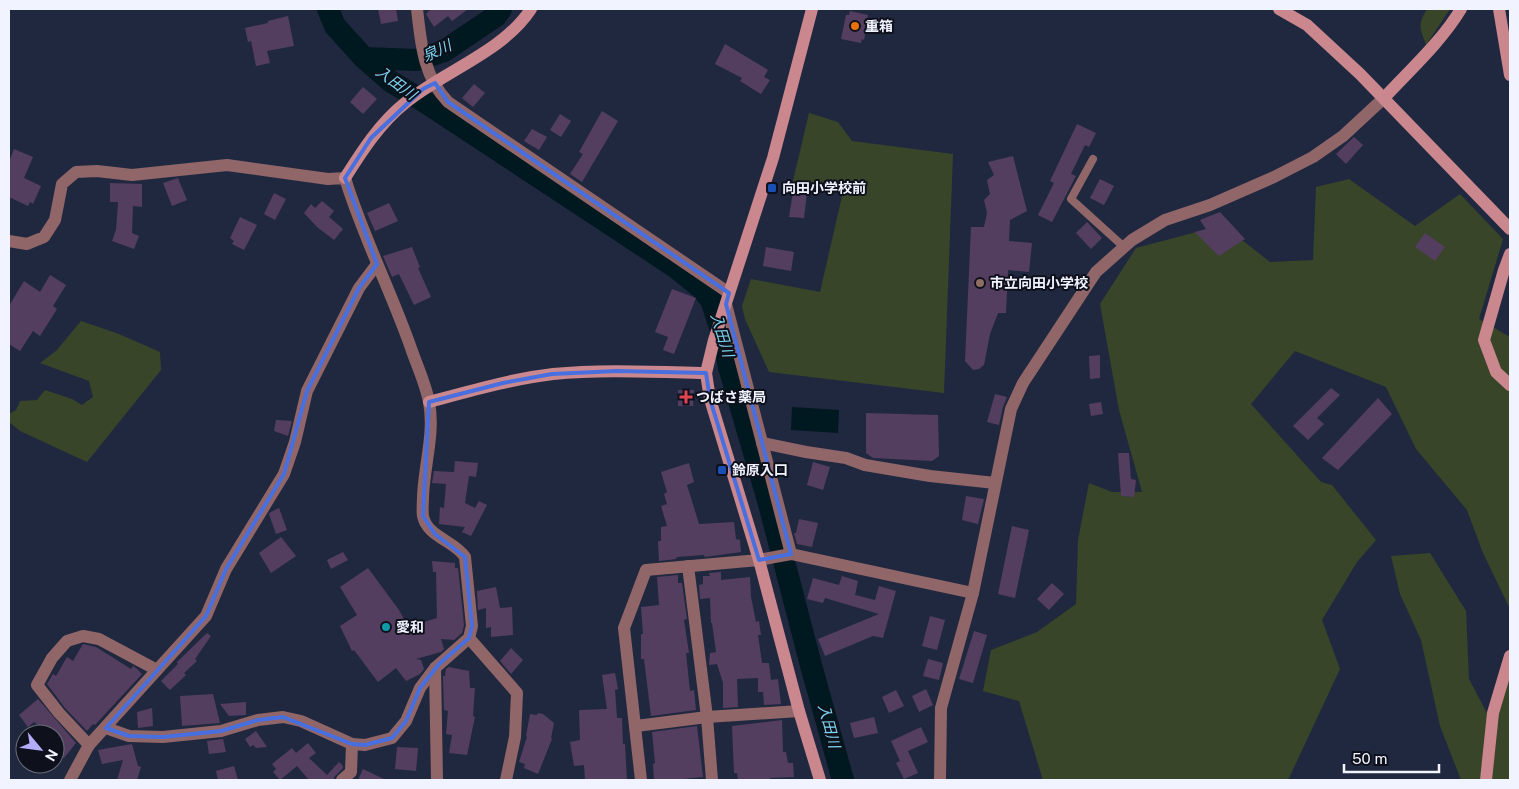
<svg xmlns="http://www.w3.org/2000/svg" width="1519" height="789" font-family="'Public Sans','Noto Sans JP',sans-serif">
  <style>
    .green { fill: #384528 }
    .water { fill: #00181f }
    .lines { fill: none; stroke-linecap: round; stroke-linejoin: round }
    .river { stroke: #00181f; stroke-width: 22 }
    .building { fill: #543e60 }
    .lane { stroke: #906669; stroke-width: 8 }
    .street { stroke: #906669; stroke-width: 12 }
    .secondary { stroke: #ca878e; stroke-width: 12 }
    .marked { fill: none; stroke: #476fe0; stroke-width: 4; stroke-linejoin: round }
    .food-dot { fill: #e8710a; stroke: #0e111c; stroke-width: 2 }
    .transit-dot { fill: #1a4fb4; stroke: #0e111c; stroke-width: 2 }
    .education-dot { fill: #8d6e63; stroke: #0e111c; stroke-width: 2 }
    .health-dot { fill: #e0444e; stroke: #0e111c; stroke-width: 2 }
    .culture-dot { fill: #0f9aa8; stroke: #0e111c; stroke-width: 2 }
    .labels { text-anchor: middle; stroke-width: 4; stroke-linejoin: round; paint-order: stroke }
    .poi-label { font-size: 14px; font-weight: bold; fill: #f1f4fe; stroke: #0e111c; text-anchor: start }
    .water-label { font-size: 15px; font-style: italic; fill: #7cd4ee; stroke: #0e111c }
  </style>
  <rect width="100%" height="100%" fill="#20283f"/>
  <g class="green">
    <path d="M1427,9H1450L1426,45C1420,27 1417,26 1427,9Z"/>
    <polygon points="809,113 838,122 852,141 953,154 944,393 769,372 745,319 742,306 751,279 820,292 843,192 792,185"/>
    <polygon points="1349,179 1415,226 1460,194 1503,239 1479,319 1510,337 1510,609 1483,553 1467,510 1416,449 1386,387 1295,351 1251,404 1321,482 1332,485 1376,540 1357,562 1322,620 1340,669 1289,778 1287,780 1042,780 1042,777 1019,701 983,691 991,650 1037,632 1076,604 1078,540 1089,483 1112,492 1142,492 1119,410 1100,304 1136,248 1223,225 1270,262 1313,260 1316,187"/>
    <polygon points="81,321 119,334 160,352 161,370 87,462 20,431 9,422 9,414 16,410 20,401 37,400 45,390 72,399 82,405 93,397 89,381 40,363 56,351"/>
    <polygon points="1430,553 1466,611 1469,679 1489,717 1510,656 1510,780 1461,780 1440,726 1421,640 1400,594 1391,556"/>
  </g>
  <polygon class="water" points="792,407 839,410 838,433 791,430"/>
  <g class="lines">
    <g class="river">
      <polyline points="328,9 335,26 364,58 390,81 428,104 675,267 701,288 711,300 724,339 729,367 769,504 812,669 843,780"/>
      <polyline points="364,58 417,60 444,51 496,16 501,9"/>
    </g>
  </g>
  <g class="building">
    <polygon points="378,9 396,9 398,21 381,24"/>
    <polygon points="431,9 468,9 452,21 448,16 434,27 426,14"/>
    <polygon points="850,11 868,15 867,20 868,20 864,40 862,39 861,43 841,39 846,15 849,15"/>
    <polygon points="288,16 294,46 267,51 270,63 256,66 251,41 248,42 245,28 268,23 268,21"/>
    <polygon points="725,44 768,70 764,77 770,80 761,94 740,81 742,78 715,64"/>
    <polygon points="474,84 485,93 473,107 462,98"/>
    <polygon points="363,87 377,99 363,114 350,102"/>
    <polygon points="602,111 618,121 582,182 570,174 583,154 579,152"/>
    <polygon points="560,114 571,121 561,137 550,130"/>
    <polygon points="1077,124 1096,133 1089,147 1085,145 1071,174 1076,176 1052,222 1038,215 1054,183 1050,181"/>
    <polygon points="532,129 547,137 539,150 524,141"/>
    <polygon points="1354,137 1363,145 1346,164 1336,154"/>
    <polygon points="14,149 33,157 24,178 41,186 33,204 30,202 28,206 9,197 9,162"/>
    <polygon points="1013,156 1027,211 1010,220 1009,241 1032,243 1029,272 1008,270 1006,313 998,313 990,334 984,365 979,369 973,370 965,361 971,227 984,227 987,213 984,200 990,194 987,180 994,175 988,162"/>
    <polygon points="178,178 187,200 172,206 163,183"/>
    <polygon points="1100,179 1114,186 1104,205 1090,198"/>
    <polygon points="110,183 142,184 142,207 133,206 132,233 139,236 134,249 112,241 116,230 118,202 110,202"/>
    <polygon points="793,192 807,193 804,218 789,217"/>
    <polygon points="274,193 286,199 275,220 264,214"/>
    <polygon points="322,201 334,211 329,217 343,229 334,240 317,227 304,213 311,204 315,208"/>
    <polygon points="389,203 398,221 375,231 367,213"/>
    <polygon points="1220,212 1245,239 1219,256 1195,232 1206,229 1200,220"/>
    <polygon points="240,217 257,225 244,250 232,244 234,241 230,238"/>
    <polygon points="1087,222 1102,238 1091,249 1076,233"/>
    <polygon points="1425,233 1445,247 1435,261 1415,247"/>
    <polygon points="412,247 420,267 418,268 431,297 414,305 399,274 392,277 383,256"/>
    <polygon points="766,247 794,252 791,271 763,266"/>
    <polygon points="50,275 66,285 53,306 57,309 40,336 33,331 20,351 9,344 9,306 24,281 40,292"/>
    <polygon points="672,289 696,298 674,354 663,350 668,337 655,332"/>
    <polygon points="1100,355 1100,378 1090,379 1089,356"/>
    <polygon points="1331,388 1340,395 1317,418 1324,424 1308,440 1293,426"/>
    <polygon points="678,390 694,390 693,406 678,406"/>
    <polygon points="995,394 1007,397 1003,407 999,425 987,422"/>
    <polygon points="1378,398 1392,414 1338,470 1322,458"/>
    <polygon points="1101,402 1103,414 1091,416 1089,404"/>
    <polygon points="866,413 938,415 939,456 932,461 873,458 866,453"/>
    <polygon points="276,420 292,421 288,436 274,431"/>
    <polygon points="1118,453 1129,453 1131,479 1136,480 1134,497 1121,496"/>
    <polygon points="455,461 478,463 476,477 469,476 465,503 475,508 479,501 487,505 471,536 462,532 465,527 439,524 440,507 444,508 446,484 432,483 434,471 454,472"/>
    <polygon points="813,462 830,467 823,490 807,485"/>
    <polygon points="689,463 694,482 687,485 699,524 734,522 736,539 740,540 741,552 705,557 704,555 677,557 676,559 659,561 658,541 661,541 661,527 667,526 661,506 667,504 664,494 667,492 661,472"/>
    <polygon points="966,496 984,499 978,524 962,520"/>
    <polygon points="279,508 287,530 276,534 269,514 271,512"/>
    <polygon points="799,519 818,523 812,547 797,544 794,533 796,533"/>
    <polygon points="1012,526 1029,530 1015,598 998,594"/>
    <polygon points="281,537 296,556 271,573 259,553"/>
    <polygon points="343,552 348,560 331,569 327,560"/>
    <polygon points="432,561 455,563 455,568 458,568 464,625 462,633 454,640 441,639 444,649 441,652 416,659 421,660 424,669 420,674 406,681 396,668 378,682 354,650 352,651 340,626 357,615 340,587 368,568 399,610 408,627 437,618 436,572 433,572"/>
    <polygon points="721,572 721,580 750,577 751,597 756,622 759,621 761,635 758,635 762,663 769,663 771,680 778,679 781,704 764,705 763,692 758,692 758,678 737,679 738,707 723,708 723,683 717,664 709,665 710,653 716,652 712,623 711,623 710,598 700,599 699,585 703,584 703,576 710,576 709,573"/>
    <polygon points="678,575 678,583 682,583 687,619 684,620 689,653 686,653 690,691 694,690 696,710 651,716 644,659 641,659 641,634 643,634 641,607 659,605 657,577"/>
    <polygon points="842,576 858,581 855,595 875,600 879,586 896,591 883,638 873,636 825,656 818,639 879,614 825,598 823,603 807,599 813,578 839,585"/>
    <polygon points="1052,583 1064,594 1049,610 1037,599"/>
    <polygon points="496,587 500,608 512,607 513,635 491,637 491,627 486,628 486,608 478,610 477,591"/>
    <polygon points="930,616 945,620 937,650 922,646"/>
    <polygon points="974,631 987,635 973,683 959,679"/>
    <polygon points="207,633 211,636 195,659 197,661 184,673 186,675 170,690 161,681 178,664 177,662"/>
    <polygon points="83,644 96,647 131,669 133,666 136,668 142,674 95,725 93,724 87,731 65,708 47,684 53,674 56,676 67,657 73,661"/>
    <polygon points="511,648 523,660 511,674 500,661"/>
    <polygon points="928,659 943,663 939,680 923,676"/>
    <polygon points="449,667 469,671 470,688 475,688 473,716 475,717 467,755 449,753 452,735 446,734 448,711 444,710 443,676 445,676 446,669"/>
    <polygon points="615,673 618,689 615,690 617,718 622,718 623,744 625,744 627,780 585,780 584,765 574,766 570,742 580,740 579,710 607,709 602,675"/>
    <polygon points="926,689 933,705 919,712 912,696"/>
    <polygon points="896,690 904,706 889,713 882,697"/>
    <polygon points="213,694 220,723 182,726 180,696"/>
    <polygon points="38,699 76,743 64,758 55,750 55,734 49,734 34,722 28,727 19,715"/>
    <polygon points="246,702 246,715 229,716 220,704"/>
    <polygon points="152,708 153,726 138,728 137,712"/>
    <polygon points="538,713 543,714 554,723 551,738 552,739 538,774 524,768 525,764 519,762 527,737 526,736 530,714 537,715"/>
    <polygon points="874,717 878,733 854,738 850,723"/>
    <polygon points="782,720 783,752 786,752 788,763 793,763 794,777 770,778 770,780 738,780 737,773 734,773 732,726"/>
    <polygon points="697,726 703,777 674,780 654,780 653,764 655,763 652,732"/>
    <polygon points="921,727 928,742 908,751 918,773 904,779 896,763 900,761 891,741"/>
    <polygon points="256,731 267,747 256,748 253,745 250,747 245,739"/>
    <polygon points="223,739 226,752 209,754 207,741"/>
    <polygon points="308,743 316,753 309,758 327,775 339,762 343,766 343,768 334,777 334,780 309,780 297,766 280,780 273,772 276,769 272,764 292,748 296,753"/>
    <polygon points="132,744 138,766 141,767 137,780 117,780 123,760 102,764 98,750"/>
    <polygon points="397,747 418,748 416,771 395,769"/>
    <polygon points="234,766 238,780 218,780 216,771"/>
    <polygon points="363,769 386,780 358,780"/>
  </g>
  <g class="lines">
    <polyline class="lane" points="1093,159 1071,199 1124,247"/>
    <g class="street">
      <path d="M417,9C421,43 423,76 448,102L729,293"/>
      <path d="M9,241L27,244L44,237L55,220L62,184L76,172L97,171L132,175L227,165L328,179L345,178C363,237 392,293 412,351C418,368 426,385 429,402C435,433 424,466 423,497C423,503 422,510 423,516C427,537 455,541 465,557L472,626L469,638L435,668L420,688L406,721L392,738L365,745L352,744L301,721L283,717L258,720L221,731L163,737L129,736L106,728"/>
      <polyline points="726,304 791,554"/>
      <polyline points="762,443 806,452 846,458 865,465 930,476 995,483"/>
      <polyline points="688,566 707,717 712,780"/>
      <polyline points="469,638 517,693 515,737 506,780"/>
      <polyline points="435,668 437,780"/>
      <polyline points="636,726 707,717 799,711"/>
      <polyline points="89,745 59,713 37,685 52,658 67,641 83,636 99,639 157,670"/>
      <polyline points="70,780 89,745 206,616 226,569 284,474 295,442 307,391 359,288 377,264"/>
      <polyline points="342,780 351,772 352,744"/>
      <polyline points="641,780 624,628 646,570 759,560 791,554 973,593"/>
      <polyline points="940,780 941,708 973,593 1011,409 1023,383 1096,272 1132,240 1165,220 1210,205 1274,177 1313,157 1343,136 1384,98"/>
    </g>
    <g class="secondary">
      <polyline points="812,9 773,158 714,340 706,373 710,399 759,560 799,711 820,780"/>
      <polyline points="1279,9 1307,25 1360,74 1510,229"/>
      <polyline points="1499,9 1510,75"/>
      <path d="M1384,98C1411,69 1441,42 1461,9"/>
      <path d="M345,178C362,151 380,123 405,103C444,71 503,52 531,9"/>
      <polyline points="1510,254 1504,270 1484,340 1496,372 1510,385"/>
      <path d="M429,402C470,391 511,379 553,374C604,369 655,372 706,373"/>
      <polyline points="1486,780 1493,713 1510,656"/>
    </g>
  </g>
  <path class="marked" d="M435,83L448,102L729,293L726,304L791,554L759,560L710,399L706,373L617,371L552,374L503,383L429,402L423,516L435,534L465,557L472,626L469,638L439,664L420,688L406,721L392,738L365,745L352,744L283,717L258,720L221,731L163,737L129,736L106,728L206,616L226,569L284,474L307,391L359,288L377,264L345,178L371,138L423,89Z"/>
  <circle class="food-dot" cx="855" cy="26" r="5"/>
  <g class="transit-dot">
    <rect x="767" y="183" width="10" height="10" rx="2.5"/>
    <rect x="717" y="465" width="10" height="10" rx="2.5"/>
  </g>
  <circle class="education-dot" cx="980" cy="283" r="5"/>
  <path class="health-dot" d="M683.5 389.5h5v5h5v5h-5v5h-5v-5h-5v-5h5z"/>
  <circle class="culture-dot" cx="386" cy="627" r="5"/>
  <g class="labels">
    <g class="poi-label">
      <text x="865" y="31">重箱</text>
      <text x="782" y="193">向田小学校前</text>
      <text x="990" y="288">市立向田小学校</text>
      <text x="696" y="402">つばさ薬局</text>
      <text x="732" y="475">鈴原入口</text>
      <text x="396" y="632">愛和</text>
    </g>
    <g class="water-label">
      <text transform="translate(437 51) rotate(-25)" y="5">泉川</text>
      <text transform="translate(396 83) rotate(36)" y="5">入田川</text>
      <text transform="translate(722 335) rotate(73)" y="5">入田川</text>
      <text transform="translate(829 726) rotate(75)" y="5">入田川</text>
    </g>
  </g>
  <rect width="1519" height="789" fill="none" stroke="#f1f4fe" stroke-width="20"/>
  <g transform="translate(40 749) rotate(119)"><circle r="24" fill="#0e111c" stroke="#696c76"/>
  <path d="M0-4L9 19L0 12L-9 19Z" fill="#b3adf9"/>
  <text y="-8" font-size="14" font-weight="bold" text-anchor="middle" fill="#f1f4fe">N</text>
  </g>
  <path d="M1344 764v8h95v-8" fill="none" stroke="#f1f4fe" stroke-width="2.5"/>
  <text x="1352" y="764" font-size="15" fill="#f1f4fe" stroke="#0e111c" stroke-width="4" paint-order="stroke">50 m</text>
</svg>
